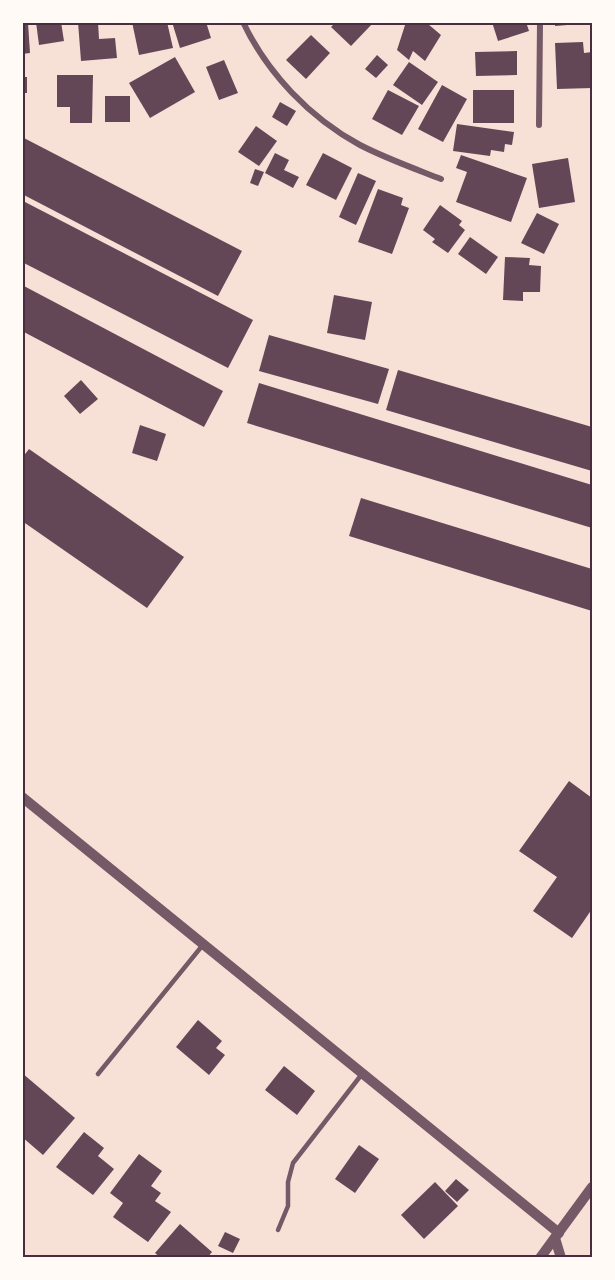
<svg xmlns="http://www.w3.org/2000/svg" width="615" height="1280" font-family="Bitter,serif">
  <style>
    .building { fill: #644757 }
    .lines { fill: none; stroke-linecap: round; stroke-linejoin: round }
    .service { stroke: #755966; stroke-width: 4.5 }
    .minor { stroke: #755966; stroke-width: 6 }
    .tertiary { stroke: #755966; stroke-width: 10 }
    .neatline { fill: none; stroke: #4a2c40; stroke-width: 2 }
  </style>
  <rect width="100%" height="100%" fill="#f7e1d7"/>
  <g class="building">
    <polygon points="36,22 61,22 64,41 39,45"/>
    <polygon points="78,22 98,22 99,39 115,38 117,58 81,61"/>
    <polygon points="132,22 167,22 173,48 139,55"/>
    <polygon points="172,22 206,22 211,38 180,48"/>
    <polygon points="336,22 374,22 351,46 331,27"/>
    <polygon points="406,22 429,22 428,24 441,35 425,61 413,51 409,60 397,50"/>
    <polygon points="492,22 526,22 529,31 498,41"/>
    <polygon points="555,22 580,22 580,24 555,26"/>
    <polygon points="28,23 30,53 22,54 22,24"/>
    <polygon points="311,35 330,53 306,79 286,60"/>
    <polygon points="583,42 584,53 592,52 592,88 557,89 555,43"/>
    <polygon points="517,51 517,75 476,76 475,52"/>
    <polygon points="377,55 388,65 376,78 365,69"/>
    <polygon points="175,57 195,92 150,118 129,83"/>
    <polygon points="224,60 238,93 219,100 206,67"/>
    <polygon points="409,62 438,82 422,105 393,85"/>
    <polygon points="57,75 93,75 92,123 70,123 70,107 57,107"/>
    <rect x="22" y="77" width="5" height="16"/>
    <polygon points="442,85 467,99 443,142 418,129"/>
    <polygon points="388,90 419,106 402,135 372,119"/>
    <rect x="473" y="90" width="41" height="33"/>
    <rect x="105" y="96" width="25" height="26"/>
    <polygon points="280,102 296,111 287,126 272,117"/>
    <polygon points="457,124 514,132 512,145 505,144 504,152 491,150 490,156 453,151"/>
    <polygon points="256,126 277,141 259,166 238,152"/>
    <polygon points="22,137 242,251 218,296 22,194"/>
    <polygon points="275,153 289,160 284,170 299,177 293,188 265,173"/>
    <polygon points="323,153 352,168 336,200 306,185"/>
    <polygon points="461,155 527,178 511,222 456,202 467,172 456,168"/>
    <polygon points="568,158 575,202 539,208 532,164"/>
    <polygon points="255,169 264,172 258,186 250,183"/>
    <polygon points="358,173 376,181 356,225 339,217"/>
    <polygon points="378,189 403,198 401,205 409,208 392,254 358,242"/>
    <polygon points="25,202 253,320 228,368 22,262 22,207"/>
    <polygon points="440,205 462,221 459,225 465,230 448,253 432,242 435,239 423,230"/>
    <polygon points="537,213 559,224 544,254 521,243"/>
    <polygon points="470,237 498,257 486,274 458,254"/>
    <polygon points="505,257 530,258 529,265 541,266 540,292 523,292 523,301 503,300"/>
    <polygon points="22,285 223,391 204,427 22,331"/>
    <polygon points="334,295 372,302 365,340 327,333"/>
    <polygon points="269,335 389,369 378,404 259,371"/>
    <polygon points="398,370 592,427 592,471 386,410"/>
    <polygon points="81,380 98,399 80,414 64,396"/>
    <polygon points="259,383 592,485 592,528 247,423"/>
    <polygon points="140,425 166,434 157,461 132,453"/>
    <polygon points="29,449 184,557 147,608 22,521 22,458"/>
    <polygon points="361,498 592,569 592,611 349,536"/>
    <polygon points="569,781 592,798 592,909 572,938 533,911 557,877 519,851"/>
    <polygon points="198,1020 222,1041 216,1048 225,1055 209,1075 176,1047"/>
    <polygon points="284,1066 315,1091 297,1115 265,1090"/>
    <polygon points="22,1073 75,1118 43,1155 22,1137"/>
    <polygon points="84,1132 104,1148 98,1156 114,1169 93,1195 56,1167"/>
    <polygon points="359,1145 379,1159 355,1193 335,1179"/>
    <polygon points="139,1154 162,1171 151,1186 161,1193 155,1201 171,1212 148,1242 113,1217 123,1203 110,1193"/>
    <polygon points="456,1179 469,1190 457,1202 445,1191"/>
    <polygon points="435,1182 458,1206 424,1239 401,1215"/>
    <polygon points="180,1224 212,1252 207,1258 161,1258 155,1253"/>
    <polygon points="225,1232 240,1239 233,1253 218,1246"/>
  </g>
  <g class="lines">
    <g class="service">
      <polyline points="98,1074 202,946"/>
      <polyline points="278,1230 288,1206 288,1182 293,1163 362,1074"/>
    </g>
    <g class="minor">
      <path d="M243,22C267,73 310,118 360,145C385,158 413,168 441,179"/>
      <polyline points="539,125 540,22"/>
      <polyline points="80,1258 99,1258"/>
    </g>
    <g class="tertiary">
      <polyline points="22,797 559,1233"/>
      <polyline points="555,1238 561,1258"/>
      <polyline points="540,1258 592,1187"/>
    </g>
  </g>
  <rect width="615" height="1280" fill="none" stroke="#fffaf5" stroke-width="48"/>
  <rect x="24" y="24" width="567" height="1232" class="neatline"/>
</svg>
